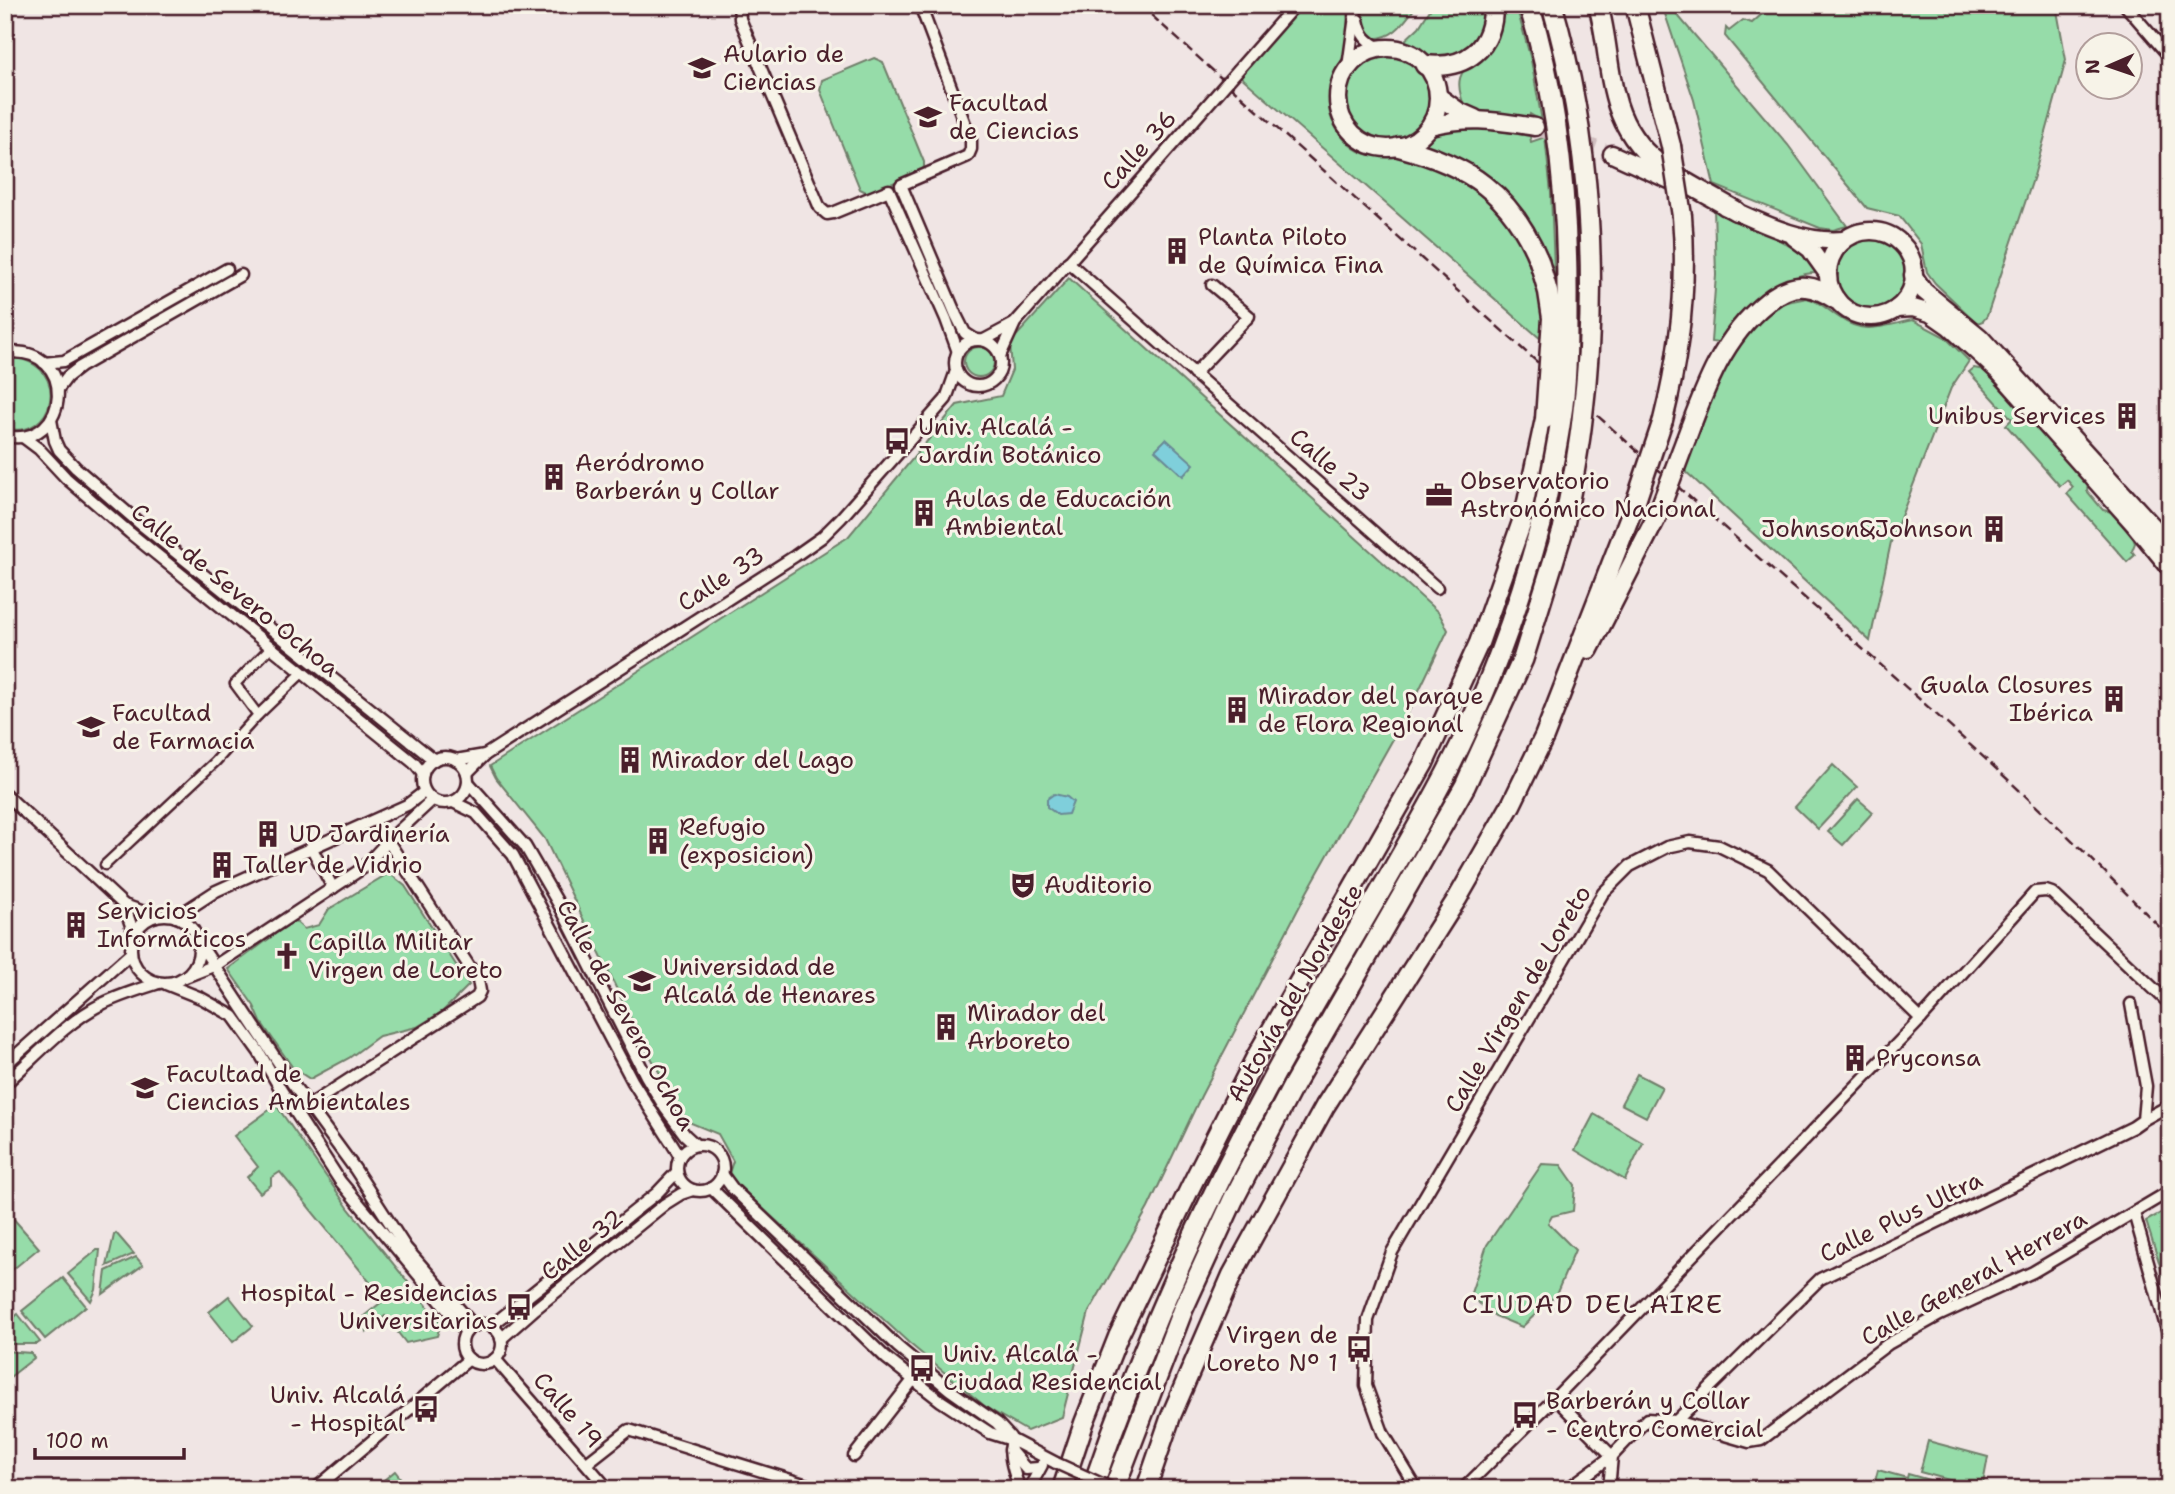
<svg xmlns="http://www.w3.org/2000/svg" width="2175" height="1494" font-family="'Shantell Sans',sans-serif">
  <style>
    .green { fill: #96dca9; stroke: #707e6a; stroke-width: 2 }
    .water { fill: #7fcfdb; stroke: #6a8995; stroke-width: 2 }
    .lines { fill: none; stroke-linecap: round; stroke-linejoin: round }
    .primary-tunnel { stroke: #cfbdbf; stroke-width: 16; stroke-dasharray: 16 8; stroke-linecap: butt }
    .pedestrian-casing { stroke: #4a1f2b; stroke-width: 13 }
    .minor-casing { stroke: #4a1f2b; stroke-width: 15 }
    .primary-casing { stroke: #4a1f2b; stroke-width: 21 }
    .trunk-casing { stroke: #4a1f2b; stroke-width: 23 }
    .motorway-casing { stroke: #4a1f2b; stroke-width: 24 }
    .pedestrian { stroke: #f7f3e8; stroke-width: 8 }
    .minor { stroke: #f7f3e8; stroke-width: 10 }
    .primary { stroke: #f7f3e8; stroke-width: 16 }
    .trunk { stroke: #f7f3e8; stroke-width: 18 }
    .motorway { stroke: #f7f3e8; stroke-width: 19 }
    .rail { stroke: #4a1f2b; stroke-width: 2.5; stroke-dasharray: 10 5; stroke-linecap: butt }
    .minor-bridge-casing { stroke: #4a1f2b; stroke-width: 15; stroke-linecap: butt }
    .trunk-bridge-casing { stroke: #4a1f2b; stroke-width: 23; stroke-linecap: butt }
    .motorway-bridge-casing { stroke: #4a1f2b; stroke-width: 24; stroke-linecap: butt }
    .minor-bridge { stroke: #f7f3e8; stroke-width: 10 }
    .trunk-bridge { stroke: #f7f3e8; stroke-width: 18 }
    .motorway-bridge { stroke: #f7f3e8; stroke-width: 19 }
    .labels { text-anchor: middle; stroke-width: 6; stroke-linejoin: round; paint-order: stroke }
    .poi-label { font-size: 24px; fill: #4a1f2b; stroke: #f7f3e8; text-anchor: start }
    .street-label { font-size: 24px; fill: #4a1f2b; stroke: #f7f3e8 }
    .neighbourhood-label { font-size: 26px; letter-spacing: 2px; fill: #4a1f2b; stroke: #f7f3e8 }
  </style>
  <rect width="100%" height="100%" fill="#f0e5e4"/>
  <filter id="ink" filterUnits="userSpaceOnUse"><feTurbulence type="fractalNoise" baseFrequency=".0143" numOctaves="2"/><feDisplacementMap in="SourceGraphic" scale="14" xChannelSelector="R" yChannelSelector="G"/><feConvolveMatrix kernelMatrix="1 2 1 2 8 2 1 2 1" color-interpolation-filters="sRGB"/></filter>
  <g filter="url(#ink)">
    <g class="green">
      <path d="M1302,5H1347C1347,19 1349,34 1346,48C1345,57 1339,64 1335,72C1330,83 1327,101 1330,114C1334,128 1345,144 1359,151C1377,160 1398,153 1416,159C1429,164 1443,169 1455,175C1515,206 1546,277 1543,341L1240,76Z"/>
      <path d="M1363,5H1417C1404,22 1394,40 1371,38L1363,25Z"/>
      <path d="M1433,5H1488C1483,28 1475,42 1458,58L1432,59L1404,41L1419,27Z"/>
      <path d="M1502,5H1516L1531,60L1542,121L1530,114L1529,120L1466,110C1445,63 1478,68 1495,33C1498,25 1500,14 1502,5Z"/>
      <polygon points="1662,5 1669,5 1788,145 1847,226 1833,230 1820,228 1714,185 1694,100"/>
      <polygon points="1772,5 2056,5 2066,60 2034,176 1987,316 1983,321 1977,323 1935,283 1927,272 1921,244 1899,216 1867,208 1725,36 1726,28 1729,31 1743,20 1752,23"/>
      <circle cx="1388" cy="99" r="42"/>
      <polygon points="874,58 883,62 924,162 924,167 921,172 868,193 860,189 820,90 822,80"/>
      <polygon points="1464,125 1530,136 1531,142 1545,137 1551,193 1555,293 1543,255 1467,164 1440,150 1424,146 1438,130"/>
      <path d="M1714,208C1737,219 1813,251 1818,273C1780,272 1739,314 1719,343L1711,342L1716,275Z"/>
      <circle cx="1871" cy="273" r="35"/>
      <polygon points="1069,278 1439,613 1448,630 1411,707 1307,892 1201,1096 1148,1208 1089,1312 1062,1417 1027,1431 987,1408 909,1343 728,1176 733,1161 718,1134 691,1123 683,1115 639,1036 545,839 496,778 490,766 848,537 957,405 1001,396 1012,370 1010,343"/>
      <path d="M1807,298C1821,302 1828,310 1840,318C1864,336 1886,325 1913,320L1945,337L1969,361L1951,388L1891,542L1870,641L1684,470L1715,386L1730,355L1761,314L1782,303Z"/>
      <circle cx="979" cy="362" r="15"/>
      <path d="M14,358C72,365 55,442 5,428V360Z"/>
      <polygon points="1974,368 1984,370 2088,484 2087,491 2103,510 2112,512 2133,538 2135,543 2132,551 2135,555 2127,562 2067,494 2073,487 2067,480 2060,486 2006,425 2012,419 1969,372"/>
      <polygon points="1833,765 1857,787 1818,829 1795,807"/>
      <polygon points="1858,799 1873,812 1843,845 1828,832"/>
      <polygon points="389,873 405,886 469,985 443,1011 417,1027 379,1036 349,1058 310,1079 293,1068 261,1022 254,1006 228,969 294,920 304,929 319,925 329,909"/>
      <polygon points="1637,1074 1662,1087 1646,1117 1621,1104"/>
      <polygon points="276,1105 349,1209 441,1323 437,1336 406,1343 385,1316 367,1332 358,1321 384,1300 382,1297 280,1172 271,1178 271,1185 260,1193 247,1177 258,1167 234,1136"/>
      <polygon points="1594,1114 1643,1143 1625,1180 1575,1150"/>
      <polygon points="1542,1164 1561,1165 1575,1185 1573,1211 1552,1216 1548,1223 1575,1250 1556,1295 1522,1327 1495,1316 1470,1296 1487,1245"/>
      <polygon points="2170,1208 2170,1297 2146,1221"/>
      <polygon points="5,1209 39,1248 5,1276"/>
      <polygon points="116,1233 134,1254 107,1266 114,1235"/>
      <polygon points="97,1250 100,1250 96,1290 91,1301 68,1274"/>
      <polygon points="136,1257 143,1265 103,1294 106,1271"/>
      <polygon points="63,1278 86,1306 45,1339 22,1311"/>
      <polygon points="229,1296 253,1326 233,1342 209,1312"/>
      <polygon points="18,1314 40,1342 37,1344 5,1344 5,1325"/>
      <polygon points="5,1351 31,1353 34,1358 5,1381"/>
      <polygon points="1928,1441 1988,1457 1982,1489 1920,1472"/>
      <polygon points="1878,1470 1907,1478 1908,1474 1961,1489 1887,1489 1874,1485"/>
      <polygon points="395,1471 409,1489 373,1489"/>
    </g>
    <g class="water">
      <polygon points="1166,439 1194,464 1183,476 1155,450"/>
      <polygon points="1054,794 1067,797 1073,802 1068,814 1058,815 1047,807 1047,799"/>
    </g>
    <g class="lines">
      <polyline class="primary-tunnel" points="1535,127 1612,154"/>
      <defs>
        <g id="pedestrian">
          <polyline points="258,715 302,673"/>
          <polyline points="105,865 215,762 258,715 235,684 271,647"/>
        </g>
        <g id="minor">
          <polyline points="739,5 740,19 820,208 827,214 833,213 889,190 946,319 958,352"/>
          <polyline points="920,5 971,140 971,149 968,156 901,185 956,315 965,333 976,340"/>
          <polyline points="2125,5 2170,57"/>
          <path d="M1358,20C1361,35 1366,41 1380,48"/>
          <polyline points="1348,67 1356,9"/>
          <polyline points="1068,262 1437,588"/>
          <circle cx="978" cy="363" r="23"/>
          <polyline points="984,340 1014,324"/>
          <path d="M5,353C79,343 72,450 5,436"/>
          <polyline points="1000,356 1015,323 1159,160"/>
          <polyline points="44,363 64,361 227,269"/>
          <polyline points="1194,374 1249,316 1212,285"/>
          <polyline points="58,389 67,377 80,367 241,275"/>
          <polyline points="51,420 55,441 59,450 76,468 138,522 434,760"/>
          <polyline points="23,437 39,449 66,478 130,533 414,763 423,774"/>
          <polyline points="2158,532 2170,521"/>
          <circle cx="445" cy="780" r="23"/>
          <polyline points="456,760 485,755"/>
          <polyline points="467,773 485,755 795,556 822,537 841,518 946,399 956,371"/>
          <polyline points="468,782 525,846 562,910 646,1076 665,1108 685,1135 696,1145"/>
          <polyline points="5,794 124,905 156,916"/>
          <polyline points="453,802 476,813 513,855 633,1082 680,1156"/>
          <polyline points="311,847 333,888"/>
          <polyline points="124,905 134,934"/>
          <circle cx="165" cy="949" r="34"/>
          <polyline points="176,917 216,891 407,805 424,792"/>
          <polyline points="198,941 292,1083 355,1169 406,1248 474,1326"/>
          <polyline points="185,977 216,965 363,868 388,841 432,800"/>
          <polyline points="166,984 201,998 233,1016 259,1052 281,1090 340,1181 466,1332"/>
          <polyline points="5,1065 131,953"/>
          <path d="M5,1084C34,1058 67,1021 102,1004C120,995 140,989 159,983"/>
          <polyline points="308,1106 477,997 480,991 478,980 388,841"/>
          <polyline points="2143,1120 2170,1105"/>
          <circle cx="700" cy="1168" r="23"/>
          <polyline points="722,1174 733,1189 898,1347 950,1390 997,1423 1010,1437"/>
          <polyline points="711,1188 886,1358 941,1401 990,1433 1012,1440 1056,1463"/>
          <polyline points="2134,1213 2170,1341"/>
          <circle cx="482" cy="1344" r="20"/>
          <polyline points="491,1326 657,1193 677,1172"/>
          <polyline points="501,1339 535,1309 665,1204 681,1194 693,1190"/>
          <polyline points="495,1359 608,1489"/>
          <polyline points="1555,1398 1612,1456 1567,1489"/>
          <polyline points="1676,1421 1820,1279 2133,1127 2143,1120 2146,1086 2131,1004"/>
          <path d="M1012,1440C1007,1457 1015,1472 1019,1489"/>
          <polyline points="1010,1450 1026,1469 1038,1468"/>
          <polyline points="854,1456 913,1380"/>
          <polyline points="587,1463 629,1430 820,1489"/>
          <polyline points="315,1489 469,1359"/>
          <polyline points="1029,1489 1042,1465"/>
          <polyline points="1417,1489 1383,1433 1366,1386 1368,1320 1392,1252 1603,893 1630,866 1667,847 1690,842 1719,846 1768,870 1921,1019"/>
          <polyline points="1463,1489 1555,1398 1921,1019 2035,892 2046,891 2052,893 2170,1004"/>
          <polyline points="1609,1489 1612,1456 1647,1419 1676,1421 1749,1442 1761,1440 1888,1344 1940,1315 2033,1272 2170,1191"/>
        </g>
        <g id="primary">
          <circle cx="1388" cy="98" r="50"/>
          <polyline points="1438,96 1459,111 1475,118"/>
          <path d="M1430,126C1471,116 1495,121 1535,127"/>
          <polyline points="1612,154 1678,184"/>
          <path d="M1724,206C1762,223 1802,244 1844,240"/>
          <circle cx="1871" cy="274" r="43"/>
          <polyline points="1794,237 1810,249 1828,274"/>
          <polyline points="1913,275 1924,291 1980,337 2170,545"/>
          <polyline points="1896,309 1913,308 1930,313 1950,327 1999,372 2134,524 2170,568"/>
        </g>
        <g id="trunk">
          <path d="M1598,5C1607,35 1607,66 1615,96C1631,162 1683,179 1736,211"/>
          <polyline points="1635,5 1671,146"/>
          <path d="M1425,65C1466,70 1494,48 1493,5"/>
          <path d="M1399,147C1468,165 1511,193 1539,261"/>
          <path d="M1663,420C1680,352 1688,286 1682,216"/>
          <path d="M1686,439C1705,387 1723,337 1767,302C1778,293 1791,285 1806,287C1817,288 1826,293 1835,299"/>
          <polyline points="1589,649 1657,516"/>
          <polyline points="1062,1489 1084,1423 1118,1337 1190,1188 1256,1057 1424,763 1479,643 1524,516 1545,419"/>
          <polyline points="1146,1489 1171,1416 1232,1275 1325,1106 1457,899 1511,805 1544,737 1637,498"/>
        </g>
        <g id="motorway">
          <path d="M1092,1489C1141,1345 1203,1206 1276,1072C1331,972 1393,875 1446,774C1487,695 1518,610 1541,524"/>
          <polyline points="1114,1489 1183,1309 1233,1200 1294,1084 1465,786 1523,659 1563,530"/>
        </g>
      </defs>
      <use href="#pedestrian" class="pedestrian-casing"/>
      <use href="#minor" class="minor-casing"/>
      <use href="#primary" class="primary-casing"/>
      <use href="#trunk" class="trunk-casing"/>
      <use href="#motorway" class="motorway-casing"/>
      <use href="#pedestrian" class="pedestrian"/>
      <use href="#minor" class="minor"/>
      <use href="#primary" class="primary"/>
      <use href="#trunk" class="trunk"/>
      <use href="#motorway" class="motorway"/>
      <path class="rail" d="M1140,5C1327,173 1513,342 1702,508C1861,648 2023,785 2170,938"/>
      <defs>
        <g id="minor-bridge">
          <polyline points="1159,160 1295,5"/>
          <polyline points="1056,1463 1113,1489"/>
        </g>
        <g id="trunk-bridge">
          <polyline points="1671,146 1682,216"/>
          <polyline points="1539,261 1548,292 1552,318 1545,419"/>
          <polyline points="1637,498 1663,420"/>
          <polyline points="1657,516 1686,439"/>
        </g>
        <g id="motorway-bridge">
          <path d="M1529,5C1559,102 1568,206 1567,307C1567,344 1567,382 1561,419C1556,454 1548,489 1541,524"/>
          <path d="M1552,5C1591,138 1599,283 1582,420C1578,457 1570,494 1563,530"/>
        </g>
      </defs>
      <use href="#minor-bridge" class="minor-bridge-casing"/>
      <use href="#trunk-bridge" class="trunk-bridge-casing"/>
      <use href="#motorway-bridge" class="motorway-bridge-casing"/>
      <use href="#minor-bridge" class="minor-bridge"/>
      <use href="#trunk-bridge" class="trunk-bridge"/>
      <use href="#motorway-bridge" class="motorway-bridge"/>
    </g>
  </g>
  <defs>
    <symbol id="university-bare" viewBox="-9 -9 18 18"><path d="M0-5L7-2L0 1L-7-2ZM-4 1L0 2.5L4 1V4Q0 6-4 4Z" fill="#4a1f2b" stroke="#f7f3e8" stroke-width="2.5" paint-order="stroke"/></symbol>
    <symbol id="building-bare" viewBox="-9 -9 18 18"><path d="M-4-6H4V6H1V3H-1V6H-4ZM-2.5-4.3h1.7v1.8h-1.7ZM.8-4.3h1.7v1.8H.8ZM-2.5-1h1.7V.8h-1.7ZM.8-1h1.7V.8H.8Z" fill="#4a1f2b" stroke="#f7f3e8" stroke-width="2.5" paint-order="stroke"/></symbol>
    <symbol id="bus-bare" viewBox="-9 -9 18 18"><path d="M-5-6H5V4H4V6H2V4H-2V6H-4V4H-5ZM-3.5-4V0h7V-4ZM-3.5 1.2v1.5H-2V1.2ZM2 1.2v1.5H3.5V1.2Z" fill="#4a1f2b" stroke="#f7f3e8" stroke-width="2.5" paint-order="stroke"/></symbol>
    <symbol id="office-bare" viewBox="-9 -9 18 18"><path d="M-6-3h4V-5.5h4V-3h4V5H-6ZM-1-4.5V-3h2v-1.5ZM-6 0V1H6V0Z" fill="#4a1f2b" stroke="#f7f3e8" stroke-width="2.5" paint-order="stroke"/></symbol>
    <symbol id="theatre-bare" viewBox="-9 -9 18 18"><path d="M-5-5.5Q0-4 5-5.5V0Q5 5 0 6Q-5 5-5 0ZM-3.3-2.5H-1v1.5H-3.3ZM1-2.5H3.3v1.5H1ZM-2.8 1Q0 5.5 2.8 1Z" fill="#4a1f2b" stroke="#f7f3e8" stroke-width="2.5" paint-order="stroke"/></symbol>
    <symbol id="church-bare" viewBox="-9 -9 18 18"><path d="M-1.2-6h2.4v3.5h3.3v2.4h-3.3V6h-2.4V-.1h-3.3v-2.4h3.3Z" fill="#4a1f2b" stroke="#f7f3e8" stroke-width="2.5" paint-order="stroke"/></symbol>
  </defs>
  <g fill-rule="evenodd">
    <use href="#university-bare" x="683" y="49" width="38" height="38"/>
    <use href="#university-bare" x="909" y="98" width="38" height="38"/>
    <use href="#building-bare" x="1158" y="232" width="38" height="38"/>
    <use href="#building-bare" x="2108" y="397" width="38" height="38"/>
    <use href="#bus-bare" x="878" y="422" width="38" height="38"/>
    <use href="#building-bare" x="535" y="458" width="38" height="38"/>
    <use href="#office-bare" x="1420" y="476" width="38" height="38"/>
    <use href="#building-bare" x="905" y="494" width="38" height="38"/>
    <use href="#building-bare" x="1975" y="510" width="38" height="38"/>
    <use href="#building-bare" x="2095" y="680" width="38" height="38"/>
    <use href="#building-bare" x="1218" y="691" width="38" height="38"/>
    <use href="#university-bare" x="72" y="708" width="38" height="38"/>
    <use href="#building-bare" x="611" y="741" width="38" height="38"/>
    <use href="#building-bare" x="249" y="815" width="38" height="38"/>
    <use href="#building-bare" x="639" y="822" width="38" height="38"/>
    <use href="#building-bare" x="203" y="846" width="38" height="38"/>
    <use href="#theatre-bare" x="1004" y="866" width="38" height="38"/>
    <use href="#building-bare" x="57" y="906" width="38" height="38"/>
    <use href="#church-bare" x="268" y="937" width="38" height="38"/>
    <use href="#university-bare" x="623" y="962" width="38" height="38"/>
    <use href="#building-bare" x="927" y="1008" width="38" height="38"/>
    <use href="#building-bare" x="1836" y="1039" width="38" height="38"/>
    <use href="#university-bare" x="126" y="1069" width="38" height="38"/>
    <use href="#bus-bare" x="500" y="1288" width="38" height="38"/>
    <use href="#bus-bare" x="1340" y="1330" width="38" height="38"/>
    <use href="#bus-bare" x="903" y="1349" width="38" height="38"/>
    <use href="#bus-bare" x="407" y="1390" width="38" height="38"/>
    <use href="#bus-bare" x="1506" y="1396" width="38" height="38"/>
  </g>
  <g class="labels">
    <g class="poi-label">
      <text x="723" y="62">Aulario de<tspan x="723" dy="28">Ciencias</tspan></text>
      <text x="949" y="111">Facultad<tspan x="949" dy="28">de Ciencias</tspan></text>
      <text x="1198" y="245">Planta Piloto<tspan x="1198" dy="28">de Química Fina</tspan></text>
      <text x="2106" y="424" text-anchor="end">Unibus Services</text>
      <text x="918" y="435">Univ. Alcalá -<tspan x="918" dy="28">Jardín Botánico</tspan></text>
      <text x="575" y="471">Aeródromo<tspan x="575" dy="28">Barberán y Collar</tspan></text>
      <text x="1460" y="489">Observatorio<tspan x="1460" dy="28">Astronómico Nacional</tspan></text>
      <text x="945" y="507">Aulas de Educación<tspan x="945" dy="28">Ambiental</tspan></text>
      <text x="1973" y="537" text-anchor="end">Johnson&amp;Johnson</text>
      <text x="2093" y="693" text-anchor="end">Guala Closures<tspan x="2093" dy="28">Ibérica</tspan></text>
      <text x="1258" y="704">Mirador del parque<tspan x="1258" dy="28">de Flora Regional</tspan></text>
      <text x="112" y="721">Facultad<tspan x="112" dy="28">de Farmacia</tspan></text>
      <text x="651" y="768">Mirador del Lago</text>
      <text x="679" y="835">Refugio<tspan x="679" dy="28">(exposicion)</tspan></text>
      <text x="289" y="842">UD Jardinería</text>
      <text x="243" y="873">Taller de Vidrio</text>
      <text x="1044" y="893">Auditorio</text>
      <text x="97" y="919">Servicios<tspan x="97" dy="28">Informáticos</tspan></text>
      <text x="308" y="950">Capilla Militar<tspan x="308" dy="28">Virgen de Loreto</tspan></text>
      <text x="663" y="975">Universidad de<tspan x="663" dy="28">Alcalá de Henares</tspan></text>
      <text x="967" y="1021">Mirador del<tspan x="967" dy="28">Arboreto</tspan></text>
      <text x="1876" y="1066">Pryconsa</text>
      <text x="166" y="1082">Facultad de<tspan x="166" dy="28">Ciencias Ambientales</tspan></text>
      <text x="498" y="1301" text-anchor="end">Hospital - Residencias<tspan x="498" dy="28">Universitarias</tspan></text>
      <text x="1338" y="1343" text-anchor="end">Virgen de<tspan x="1338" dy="28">Loreto Nº 1</tspan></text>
      <text x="943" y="1362">Univ. Alcalá -<tspan x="943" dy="28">Ciudad Residencial</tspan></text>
      <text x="405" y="1403" text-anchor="end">Univ. Alcalá<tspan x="405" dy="28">- Hospital</tspan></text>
      <text x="1546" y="1409">Barberán y Collar<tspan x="1546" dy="28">- Centro Comercial</tspan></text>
    </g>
    <g class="street-label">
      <text transform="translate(1139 150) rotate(-48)" y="8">Calle 36</text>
      <text transform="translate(1330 465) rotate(41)" y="8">Calle 23</text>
      <text transform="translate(721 579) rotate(-33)" y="8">Calle 33</text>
      <text transform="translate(235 590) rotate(39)" y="8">Calle de Severo Ochoa</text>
      <text transform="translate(1295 993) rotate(-60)" y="8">Autovía del Nordeste</text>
      <text transform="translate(1518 999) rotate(-59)" y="8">Calle Virgen de Loreto</text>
      <text transform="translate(626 1015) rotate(61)" y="8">Calle de Severo Ochoa</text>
      <text transform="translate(1901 1217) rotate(-26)" y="8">Calle Plus Ultra</text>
      <text transform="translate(582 1245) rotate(-39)" y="8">Calle 32</text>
      <text transform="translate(1974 1278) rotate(-29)" y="8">Calle General Herrera</text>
      <text transform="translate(568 1410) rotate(49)" y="8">Calle 19</text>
    </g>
    <g class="neighbourhood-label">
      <text x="1593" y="1313">CIUDAD DEL AIRE</text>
    </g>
  </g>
  <rect width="2175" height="1494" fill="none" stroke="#f7f3e8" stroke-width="28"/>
  <rect x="14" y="14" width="2147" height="1466" fill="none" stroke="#4a1f2b" stroke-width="2.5" filter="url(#ink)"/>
  <g transform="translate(2109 66) rotate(268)"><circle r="33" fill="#f7f3e8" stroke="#b29e9c" stroke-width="2"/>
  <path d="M0-5L12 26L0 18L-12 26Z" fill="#4a1f2b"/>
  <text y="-10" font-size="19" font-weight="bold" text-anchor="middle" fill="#4a1f2b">N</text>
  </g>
  <path d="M35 1448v10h149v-10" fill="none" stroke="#4a1f2b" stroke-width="3.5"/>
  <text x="46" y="1448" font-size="21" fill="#4a1f2b" stroke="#f7f3e8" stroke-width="5" paint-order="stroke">100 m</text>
</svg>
